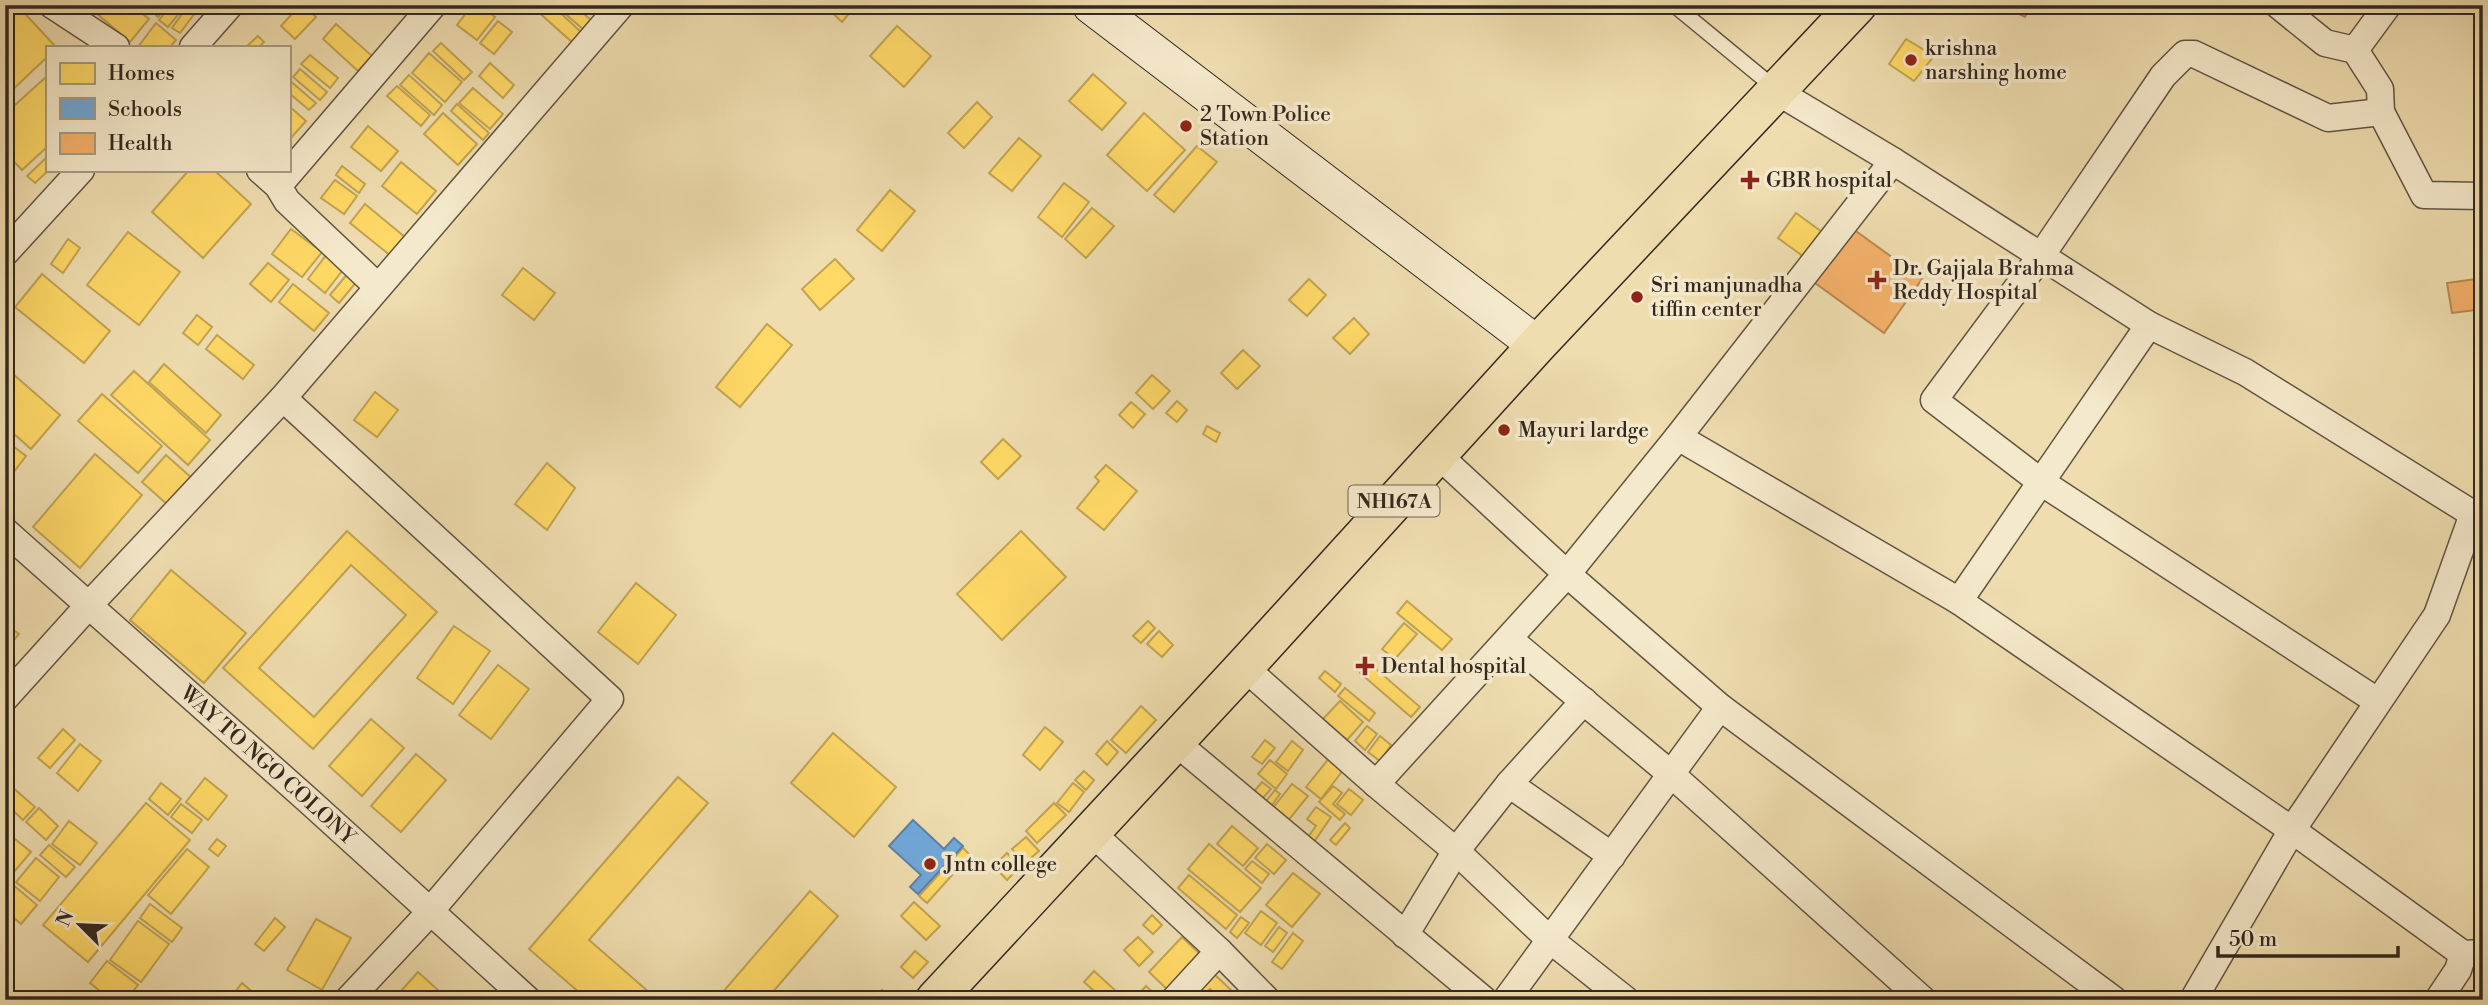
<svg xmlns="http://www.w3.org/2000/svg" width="2488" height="1005" font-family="'Libre Bodoni',serif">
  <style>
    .homes { fill: #ffd966; stroke: #c2a451; stroke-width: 2; fill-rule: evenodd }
    .schools { fill: #6fa8dc; stroke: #5d82a3; stroke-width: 2 }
    .health { fill: #f6b26b; stroke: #bb8954; stroke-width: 2 }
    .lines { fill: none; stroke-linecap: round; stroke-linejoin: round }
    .lane-casing { stroke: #615543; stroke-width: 17 }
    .street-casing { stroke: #615543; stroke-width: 29 }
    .secondary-casing { stroke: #32281f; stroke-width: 39 }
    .highway-casing { stroke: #32281f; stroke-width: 41 }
    .lane { stroke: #f5e9cb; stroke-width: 14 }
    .street { stroke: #f5e9cb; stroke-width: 26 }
    .secondary { stroke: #f5e9cb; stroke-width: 37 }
    .highway { stroke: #efddaf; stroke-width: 38 }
    .poi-dot { fill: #8f2418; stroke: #f5e9cb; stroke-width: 2.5 }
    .labels { text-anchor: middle; stroke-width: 7; stroke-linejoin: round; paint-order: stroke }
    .shield { fill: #f5e9cb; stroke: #6c6253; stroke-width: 2 }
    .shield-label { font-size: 19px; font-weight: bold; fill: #32281f }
    .poi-label { font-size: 21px; fill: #32281f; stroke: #f5e9cb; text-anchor: start }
    .street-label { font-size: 21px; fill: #32281f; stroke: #f5e9cb }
  </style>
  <rect width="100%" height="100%" fill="#efddaf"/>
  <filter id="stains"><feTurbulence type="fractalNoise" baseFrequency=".00286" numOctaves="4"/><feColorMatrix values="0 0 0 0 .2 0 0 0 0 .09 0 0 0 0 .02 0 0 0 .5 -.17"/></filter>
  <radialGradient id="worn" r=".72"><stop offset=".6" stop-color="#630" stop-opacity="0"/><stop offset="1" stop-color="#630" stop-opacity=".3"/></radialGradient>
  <g class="homes">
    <polygon points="9,5 17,5 56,47 47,47 47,57 5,97 5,8"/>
    <polygon points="132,5 149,19 130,42 88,6"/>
    <polygon points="158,5 168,5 158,17 153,12"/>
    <polygon points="171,5 186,5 168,27 159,20"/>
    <polygon points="300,5 303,5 316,17 295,39 281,26"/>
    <polygon points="472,5 479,5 495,17 477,40 457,25"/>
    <polygon points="538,5 552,5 582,33 573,43 535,9"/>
    <polygon points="555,5 574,5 592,21 584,30"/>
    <polygon points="824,5 856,5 842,22"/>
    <polygon points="187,7 195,13 180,33 172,28"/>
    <polygon points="498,21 512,32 494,54 480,43"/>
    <polygon points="156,23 176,40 170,47 138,47"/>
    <polygon points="336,24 372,56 358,71 323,39"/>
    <polygon points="897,26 931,56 904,87 870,56"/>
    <polygon points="258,36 264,42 259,47 249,47 247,46"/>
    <polygon points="1906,39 1934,56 1914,81 1889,64"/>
    <polygon points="441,43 472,72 464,80 433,51"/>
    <polygon points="429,53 462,82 445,102 412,73"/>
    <polygon points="310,55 338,78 330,88 301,64"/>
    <polygon points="490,63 514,85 503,98 479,76"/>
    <polygon points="300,69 327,92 320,100 293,77"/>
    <polygon points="1093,74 1126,103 1102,130 1069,101"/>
    <polygon points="409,75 442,105 434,115 400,85"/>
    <polygon points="46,77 47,147 22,170 5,152 5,114"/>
    <polygon points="289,80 316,103 309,110 289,93"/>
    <polygon points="397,86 430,115 421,126 387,96"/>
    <polygon points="473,88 503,114 490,129 459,103"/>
    <polygon points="977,102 992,117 964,148 948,133"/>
    <polygon points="457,104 489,133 483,140 451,111"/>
    <polygon points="289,106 306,121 290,139 289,138"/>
    <polygon points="443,113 477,144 458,165 424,134"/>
    <polygon points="1144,113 1185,150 1147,191 1107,155"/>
    <polygon points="368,126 398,151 381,171 351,147"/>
    <polygon points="1019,138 1041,156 1012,191 989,173"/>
    <polygon points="1197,146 1217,162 1174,212 1154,195"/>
    <polygon points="47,157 47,170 49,170 35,183 27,176"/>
    <polygon points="401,162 436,191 417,214 382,186"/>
    <polygon points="342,166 365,184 359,193 336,175"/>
    <polygon points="189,170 214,170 251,204 203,258 152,212"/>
    <polygon points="335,180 357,196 344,214 321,198"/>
    <polygon points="1064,183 1089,202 1062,237 1038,217"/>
    <polygon points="890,190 915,211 882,251 857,230"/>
    <polygon points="365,204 406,238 391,256 350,223"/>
    <polygon points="1092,208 1114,226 1086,258 1065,239"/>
    <polygon points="1796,213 1822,232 1804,257 1778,238"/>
    <polygon points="291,229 322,252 302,277 272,254"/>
    <polygon points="128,232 180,272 139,325 87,285"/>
    <polygon points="68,239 80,248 63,273 51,264"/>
    <polygon points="327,254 345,267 325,293 308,279"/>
    <polygon points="835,259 854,279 820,310 802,289"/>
    <polygon points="268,263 289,280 271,302 250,284"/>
    <polygon points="523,268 555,293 534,320 502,295"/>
    <polygon points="349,272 358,280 339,303 330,295"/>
    <polygon points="42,274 110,331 84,363 15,307"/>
    <polygon points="1309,279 1326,295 1307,316 1289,300"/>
    <polygon points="293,284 329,313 314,331 279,302"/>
    <polygon points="197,315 212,327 198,345 183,333"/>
    <polygon points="1354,318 1369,334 1350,354 1333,338"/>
    <polygon points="767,324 792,345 740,407 716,387"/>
    <polygon points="217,335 254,365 243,379 206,349"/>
    <polygon points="1243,350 1260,366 1237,389 1221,373"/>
    <polygon points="164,364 221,415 206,433 149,382"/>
    <polygon points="5,367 60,415 31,449 5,426"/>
    <polygon points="134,371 210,440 188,465 111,395"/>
    <polygon points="1152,375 1170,391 1153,409 1136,393"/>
    <polygon points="375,392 398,410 377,437 354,420"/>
    <polygon points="102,394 162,446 138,473 78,421"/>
    <polygon points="1177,401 1187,410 1177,422 1166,413"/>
    <polygon points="1131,402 1145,414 1133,428 1119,415"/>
    <polygon points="1207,426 1220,433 1216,442 1203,434"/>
    <polygon points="1003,439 1021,456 998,479 981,462"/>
    <polygon points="5,440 26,456 13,473 5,467"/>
    <polygon points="95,454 142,495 80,568 33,527"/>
    <polygon points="166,455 193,479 169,506 142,482"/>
    <polygon points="547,463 575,488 547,530 515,504"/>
    <polygon points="1106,465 1137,491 1104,530 1077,508 1099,481 1095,477"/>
    <path d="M347,531L437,612L313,749L223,668ZM351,565L406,615L314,717L259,668Z"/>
    <polygon points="1021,531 1066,577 1002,640 957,594"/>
    <polygon points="171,570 246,633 204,683 130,620"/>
    <polygon points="636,583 676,615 638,664 598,632"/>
    <polygon points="1407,601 1452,639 1442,650 1397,613"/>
    <polygon points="1148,621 1155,628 1141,643 1133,636"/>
    <polygon points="1404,623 1417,634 1395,659 1382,649"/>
    <polygon points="5,624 19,634 5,651"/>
    <polygon points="454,626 490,651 453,704 417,678"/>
    <polygon points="1159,631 1173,645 1162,657 1147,644"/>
    <polygon points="1369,663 1420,707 1411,717 1360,673"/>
    <polygon points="498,665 529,689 491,739 459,715"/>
    <polygon points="1325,671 1341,684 1335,692 1319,678"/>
    <polygon points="1345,688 1375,713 1369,721 1338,696"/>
    <polygon points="1340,701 1363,722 1347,740 1323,719"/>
    <polygon points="1141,706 1156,720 1126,753 1111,740"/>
    <polygon points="371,719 404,748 362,796 329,766"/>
    <polygon points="1367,726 1377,734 1365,750 1355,741"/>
    <polygon points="1045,727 1063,742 1040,770 1023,755"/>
    <polygon points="63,729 75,740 50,768 38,758"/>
    <polygon points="833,733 896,787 854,837 791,783"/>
    <polygon points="1380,736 1391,745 1380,761 1368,752"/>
    <polygon points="1265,740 1275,748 1262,764 1252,757"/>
    <polygon points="1107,741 1118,752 1107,765 1096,754"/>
    <polygon points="1292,741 1303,750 1288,771 1276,762"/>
    <polygon points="80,744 101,761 78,791 57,773"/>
    <polygon points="416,754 446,780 401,832 371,806"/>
    <polygon points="1330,757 1344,769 1321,799 1306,787"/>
    <polygon points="1270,760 1287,774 1276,789 1258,774"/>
    <polygon points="1084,771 1094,780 1086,790 1075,780"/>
    <polygon points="678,777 708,803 589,940 658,1000 588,1000 529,949"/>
    <polygon points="205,778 227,796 208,820 186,802"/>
    <polygon points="1262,782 1271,789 1260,801 1252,794"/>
    <polygon points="161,783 181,799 168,815 149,799"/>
    <polygon points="1073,783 1084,792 1069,812 1057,803"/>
    <polygon points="1292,784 1308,796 1287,822 1272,809"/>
    <polygon points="11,786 35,807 23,820 5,803 5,792"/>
    <polygon points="1333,786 1342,793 1333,804 1345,814 1340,820 1319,802"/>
    <polygon points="1349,789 1363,800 1351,815 1337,804"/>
    <polygon points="1275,790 1280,794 1272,805 1266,801"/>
    <polygon points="146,803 190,840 88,962 43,925"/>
    <polygon points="1054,803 1066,815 1037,843 1026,831"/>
    <polygon points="181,804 202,820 192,833 171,817"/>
    <polygon points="1316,807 1331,817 1314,842 1308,837 1316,826 1307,819"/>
    <polygon points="39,808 58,826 46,840 26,822"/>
    <polygon points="69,821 97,843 80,865 52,844"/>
    <polygon points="1345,823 1350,828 1336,845 1330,840"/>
    <polygon points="1232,826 1258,848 1243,866 1217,844"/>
    <polygon points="5,831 31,852 13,873 5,866"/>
    <polygon points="1026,837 1039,851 1024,864 1012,849"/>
    <polygon points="217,839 226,846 218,856 209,849"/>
    <polygon points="1209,844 1261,888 1240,912 1188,869"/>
    <polygon points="1267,844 1286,860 1274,874 1255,858"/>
    <polygon points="49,845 75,867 66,877 40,855"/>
    <polygon points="963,848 970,855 927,903 919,896"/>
    <polygon points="187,849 209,867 171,914 148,895"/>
    <polygon points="1007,853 1020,867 1007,880 994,866"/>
    <polygon points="36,858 59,877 40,901 16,882"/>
    <polygon points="1252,861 1269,874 1262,883 1245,869"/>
    <polygon points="1293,873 1320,894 1292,927 1266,905"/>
    <polygon points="1189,875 1237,915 1226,929 1178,888"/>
    <polygon points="12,884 37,905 21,924 5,910 5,891"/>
    <polygon points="810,891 838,916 766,1000 716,1000"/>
    <polygon points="914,902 940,926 926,940 901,916"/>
    <polygon points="150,904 182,928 172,942 140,918"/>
    <polygon points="1261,911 1277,923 1261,945 1245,933"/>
    <polygon points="1152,915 1162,925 1153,934 1143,925"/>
    <polygon points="1241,917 1249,923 1237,938 1230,932"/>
    <polygon points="275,918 285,927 264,951 255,944"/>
    <polygon points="316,919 351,938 322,990 287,970"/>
    <polygon points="138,921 169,944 141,982 110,960"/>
    <polygon points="1279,927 1287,933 1273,952 1265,946"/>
    <polygon points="1293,933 1303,941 1282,969 1272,962"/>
    <polygon points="1138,937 1153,952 1139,966 1124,950"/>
    <polygon points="1182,937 1203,957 1170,992 1149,972"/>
    <polygon points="915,951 928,962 913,978 901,967"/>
    <polygon points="107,961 138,985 126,1000 111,1000 90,983"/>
    <polygon points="1094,971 1117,992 1110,1000 1104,1000 1084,982"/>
    <polygon points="1211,971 1233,992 1225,1000 1222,1000 1210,989 1205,994 1197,986"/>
    <polygon points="418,972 449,1000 393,1000"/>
    <polygon points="242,983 262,1000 229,1000"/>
    <polygon points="1146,986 1157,996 1153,1000 1143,1000 1138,995"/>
    <polygon points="882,990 893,1000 873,1000"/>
  </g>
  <polygon class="schools" points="913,820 944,849 954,838 963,846 918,894 910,887 921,875 889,846"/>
  <g class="health">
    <polygon points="2001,5 2031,5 2025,17"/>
    <polygon points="1849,226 1922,279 1884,333 1811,280"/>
    <polygon points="2483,278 2483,309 2452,313 2447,283"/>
  </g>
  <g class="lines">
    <defs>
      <polyline id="lane" points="1674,5 1776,89"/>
      <g id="street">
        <polyline points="52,5 116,47"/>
        <polyline points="2278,5 2325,43 2355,50 2380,89 2381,112 2424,195 2483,196"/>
        <polyline points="193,47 230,5"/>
        <polyline points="2355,50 2388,5"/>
        <polyline points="1777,89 1776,91 1893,161 2149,325 2245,372 2473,514 2483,515"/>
        <polyline points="260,170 278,186 287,201 378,287"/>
        <polyline points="278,186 433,5"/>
        <polyline points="5,253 81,170"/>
        <polyline points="283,398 610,699 420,923 348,1000"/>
        <polyline points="1678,437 1959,601 2292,830 2463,954 2483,953"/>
        <polyline points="1437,454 1567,574 1720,707 2114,1000"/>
        <path id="s1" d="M5,531L309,801L528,1000"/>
        <polyline points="1959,601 2149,325"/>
        <polyline points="1509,639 1672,775 1923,1000"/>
        <polyline points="1244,667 1376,784 1456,851 1549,939 1626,1000"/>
        <polyline points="5,698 89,605 283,398 621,5"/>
        <polyline points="2377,701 2041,482 1934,400 2041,256 2163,76 2185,54 2194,54 2328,118 2381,112"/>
        <polyline points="1174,741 1484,1000"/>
        <polyline points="1376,784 1567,574 1678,437 1893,161"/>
        <polyline points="1509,784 1612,856"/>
        <polyline points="1091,832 1219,951 1267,1000"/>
        <polyline points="1405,935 1456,851 1509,784 1584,701"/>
        <polyline points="1174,1000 1219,951"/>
        <polyline points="1506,1000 1720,707"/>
        <polyline points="2193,1000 2292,830 2437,615 2473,514"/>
        <polyline points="2438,1000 2458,970 2463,954"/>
      </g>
      <polyline id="secondary" points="1091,5 1537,345"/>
      <polyline id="highway" points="935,1000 1244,667 1537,345 1857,5"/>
    </defs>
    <use href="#lane" class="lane-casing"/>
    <use href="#street" class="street-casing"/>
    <use href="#secondary" class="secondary-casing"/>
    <use href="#highway" class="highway-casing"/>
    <use href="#lane" class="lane"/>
    <use href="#street" class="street"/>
    <use href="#secondary" class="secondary"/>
    <use href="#highway" class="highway"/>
  </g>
  <g class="poi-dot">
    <circle cx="1911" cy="60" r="7"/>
    <circle cx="1186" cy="126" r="7"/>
    <path d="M1746.5 169.5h7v7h7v7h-7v7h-7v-7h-7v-7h7z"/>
    <path d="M1873.5 269.5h7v7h7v7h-7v7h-7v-7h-7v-7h7z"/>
    <circle cx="1637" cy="297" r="7"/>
    <circle cx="1504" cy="430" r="7"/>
    <path d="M1361.5 655.5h7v7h7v7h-7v7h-7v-7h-7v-7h7z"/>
    <circle cx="930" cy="864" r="7"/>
  </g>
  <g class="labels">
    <rect class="shield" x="1348.5" y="485.5" width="91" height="31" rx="5"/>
    <g class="shield-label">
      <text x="1394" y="508">NH167A</text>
    </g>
    <g class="poi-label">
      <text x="1925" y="55">krishna<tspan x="1925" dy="24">narshing home</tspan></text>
      <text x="1200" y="121">2 Town Police<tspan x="1200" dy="24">Station</tspan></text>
      <text x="1766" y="187">GBR hospital</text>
      <text x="1893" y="275">Dr. Gajjala Brahma<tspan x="1893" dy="24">Reddy Hospital</tspan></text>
      <text x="1651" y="292">Sri manjunadha<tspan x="1651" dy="24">tiffin center</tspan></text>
      <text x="1518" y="437">Mayuri lardge</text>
      <text x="1381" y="673">Dental hospital</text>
      <text x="944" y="871">Jntn college</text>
    </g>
    <g class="street-label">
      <text dy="7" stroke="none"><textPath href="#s1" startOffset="352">WAY TO NGO COLONY</textPath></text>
    </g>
  </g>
  <rect width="2488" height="1005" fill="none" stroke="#efddaf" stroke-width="28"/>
  <rect x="7" y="7" width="2474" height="991" fill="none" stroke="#32281f" stroke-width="3.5"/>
  <rect x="14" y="14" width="2460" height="977" fill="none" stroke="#32281f" stroke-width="2"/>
  <rect x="46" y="46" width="245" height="126" fill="#f5e9cb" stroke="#a79c86" stroke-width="2"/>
  <rect x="60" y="63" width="35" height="21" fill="#ffd966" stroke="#a79c86" stroke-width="2"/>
  <text x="108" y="80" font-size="21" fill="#32281f">Homes</text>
  <rect x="60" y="98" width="35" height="21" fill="#6fa8dc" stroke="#a79c86" stroke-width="2"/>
  <text x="108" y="116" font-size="21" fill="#32281f">Schools</text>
  <rect x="60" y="133" width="35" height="21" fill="#f6b26b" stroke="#a79c86" stroke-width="2"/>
  <text x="108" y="150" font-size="21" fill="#32281f">Health</text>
  <g transform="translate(80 925) rotate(294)" stroke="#f5e9cb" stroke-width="5" paint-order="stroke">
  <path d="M0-5L12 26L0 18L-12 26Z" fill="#32281f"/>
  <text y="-10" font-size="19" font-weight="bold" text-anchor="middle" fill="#32281f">N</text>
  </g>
  <path d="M2218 946v10h180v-10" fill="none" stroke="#32281f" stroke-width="3.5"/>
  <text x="2229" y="946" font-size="21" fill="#32281f" stroke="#f5e9cb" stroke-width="5" paint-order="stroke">50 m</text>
  <rect width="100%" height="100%" filter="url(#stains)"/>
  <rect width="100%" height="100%" fill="url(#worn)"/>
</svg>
